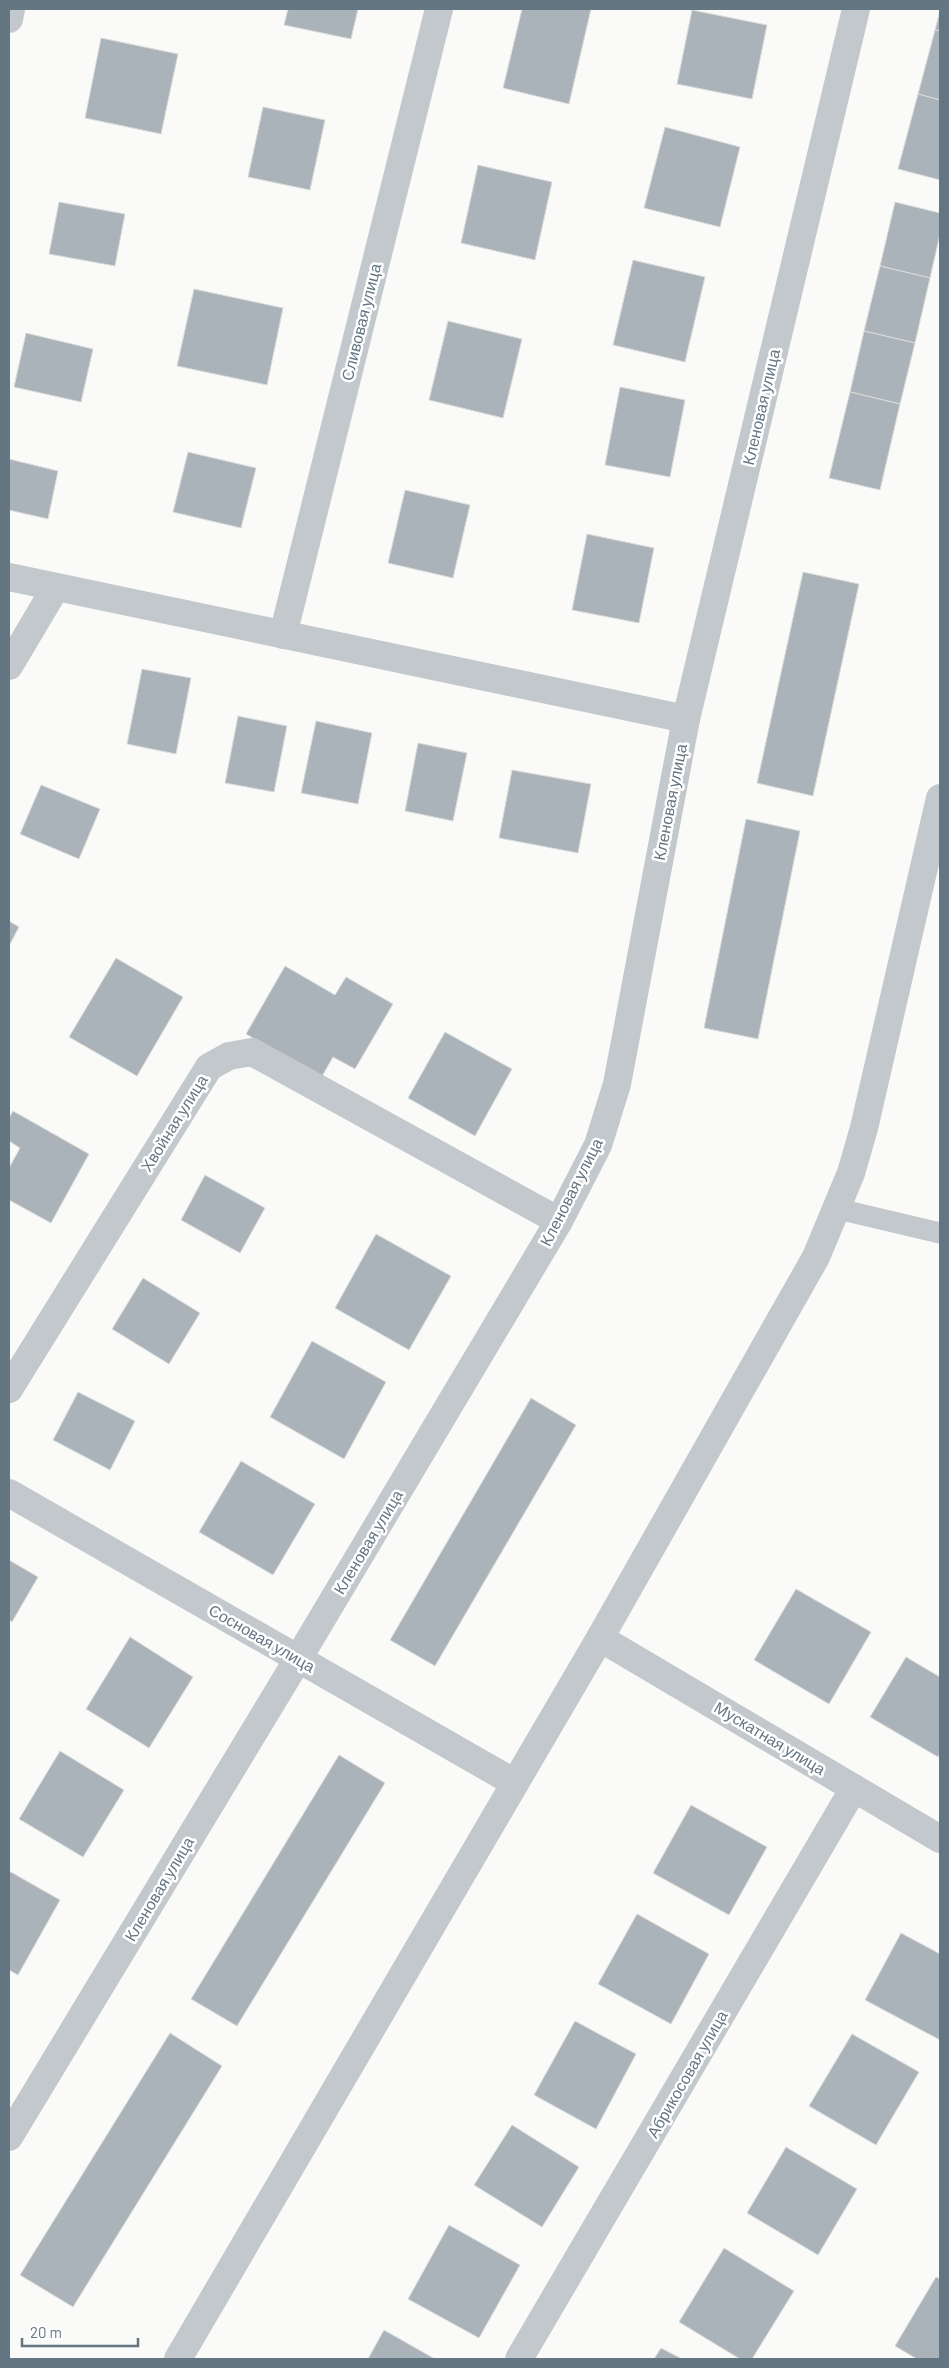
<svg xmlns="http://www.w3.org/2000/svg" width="949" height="2368" font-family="Barlow,sans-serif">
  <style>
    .building { fill: #aab3b9; stroke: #dcdcda }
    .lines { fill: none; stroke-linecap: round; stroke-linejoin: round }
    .service { stroke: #c3c8cc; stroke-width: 21 }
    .minor { stroke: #c3c8cc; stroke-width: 28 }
    .labels { text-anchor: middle; stroke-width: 5; stroke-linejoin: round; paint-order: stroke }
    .street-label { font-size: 16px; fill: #657683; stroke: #fff }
  </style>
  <rect width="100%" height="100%" fill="#fafaf8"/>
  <g class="building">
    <polygon points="288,9 358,9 351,39 284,25"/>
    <polygon points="522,9 591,9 569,104 503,88"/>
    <polygon points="692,10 767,25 752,99 677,84"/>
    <polygon points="940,11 940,31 935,30"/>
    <polygon points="935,30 940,31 940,100 918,94"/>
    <polygon points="101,38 178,54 161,134 85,118"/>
    <polygon points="918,94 940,100 940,180 898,169"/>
    <polygon points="263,107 325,120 310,190 248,177"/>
    <polygon points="665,127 740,147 720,227 644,208"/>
    <polygon points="478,165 552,182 535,260 461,243"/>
    <polygon points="59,202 125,214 115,266 49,254"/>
    <polygon points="895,202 940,213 940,234 930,278 880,266"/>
    <polygon points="633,260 705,277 685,362 613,345"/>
    <polygon points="880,266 930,278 915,343 864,331"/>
    <polygon points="194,289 283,308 267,385 177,366"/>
    <polygon points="448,321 522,339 503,418 429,400"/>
    <polygon points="864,331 915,343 900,404 850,392"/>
    <polygon points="26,333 93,349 81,402 14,387"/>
    <polygon points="620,387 685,400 670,477 605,465"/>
    <polygon points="850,392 900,404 880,490 829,478"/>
    <polygon points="188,452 256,468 241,528 173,512"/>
    <polygon points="9,459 58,471 48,519 9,510"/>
    <polygon points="405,490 470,505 453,578 388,563"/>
    <polygon points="587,534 654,548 639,623 572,610"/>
    <polygon points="803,572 859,584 813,796 757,783"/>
    <polygon points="142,669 191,678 176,754 127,744"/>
    <polygon points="238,716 287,726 274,792 225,783"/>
    <polygon points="316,721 372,733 358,804 301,793"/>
    <polygon points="418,743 467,753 453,821 405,811"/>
    <polygon points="512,770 591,784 578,853 499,838"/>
    <polygon points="41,785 100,809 79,859 20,834"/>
    <polygon points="746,819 800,831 758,1039 704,1028"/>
    <polygon points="9,921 19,927 9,946"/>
    <polygon points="116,958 183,997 137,1076 69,1037"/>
    <polygon points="285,966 335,995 346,977 393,1004 355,1069 333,1057 321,1078 246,1034"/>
    <polygon points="445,1032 512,1069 475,1136 408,1098"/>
    <polygon points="13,1111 89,1154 51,1223 9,1200 9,1168 20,1148 9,1141 9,1118"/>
    <polygon points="205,1175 265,1208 240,1253 181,1220"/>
    <polygon points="376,1234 451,1276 409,1350 335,1308"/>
    <polygon points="143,1278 200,1313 169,1364 112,1329"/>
    <polygon points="312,1341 386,1382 344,1459 270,1417"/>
    <polygon points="78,1392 135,1421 110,1470 53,1440"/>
    <polygon points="531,1398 576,1425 435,1666 390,1640"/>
    <polygon points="241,1461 315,1504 273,1575 199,1532"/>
    <polygon points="9,1560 38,1577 12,1622 9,1620"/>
    <polygon points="796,1589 871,1632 829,1704 754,1660"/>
    <polygon points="130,1637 193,1677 149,1748 86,1709"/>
    <polygon points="906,1657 940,1677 940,1753 938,1757 870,1717"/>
    <polygon points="60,1751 124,1790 83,1857 19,1819"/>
    <polygon points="339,1755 385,1783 237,2026 191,1999"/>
    <polygon points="691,1805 767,1847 729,1915 653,1873"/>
    <polygon points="9,1871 60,1900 18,1975 9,1970"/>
    <polygon points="637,1914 709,1954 671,2024 598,1984"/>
    <polygon points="901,1933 940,1954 940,2040 865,2000"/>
    <polygon points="575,2021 636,2054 596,2129 534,2095"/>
    <polygon points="170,2033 222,2066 73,2307 20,2275"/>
    <polygon points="852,2034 919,2072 876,2145 809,2106"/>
    <polygon points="512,2125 579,2167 542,2227 474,2185"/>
    <polygon points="786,2147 857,2189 818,2255 747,2213"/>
    <polygon points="449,2225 520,2265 479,2338 408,2299"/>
    <polygon points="724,2248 794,2291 752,2359 740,2359 679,2322"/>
    <polygon points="936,2277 940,2279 940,2359 917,2359 895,2346"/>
    <polygon points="384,2330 435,2359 368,2359"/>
    <polygon points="661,2348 682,2359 654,2359"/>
  </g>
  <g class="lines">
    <polyline class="service" points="838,1209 940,1233"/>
    <g class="minor">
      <polyline points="9,19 11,9"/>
      <polyline points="9,577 686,719"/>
      <polyline points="283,635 439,9"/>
      <polyline points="9,666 56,587"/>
      <polyline points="9,1389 209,1067 229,1056 252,1052 559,1221"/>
      <polyline points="9,1493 515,1783"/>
      <polyline points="600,1638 940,1839"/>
      <polyline points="9,2137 298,1659 559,1221 598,1145 617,1084 686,719 856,9"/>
      <polyline points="178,2359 600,1638 816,1257 851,1173 864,1128 940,798"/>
      <polyline points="519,2359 854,1788"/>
    </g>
  </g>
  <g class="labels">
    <g class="street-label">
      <text transform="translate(361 322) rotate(-76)" y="6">Сливовая улица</text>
      <text transform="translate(761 407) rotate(-77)" y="6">Кленовая улица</text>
      <text transform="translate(670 802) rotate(-79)" y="6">Кленовая улица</text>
      <text transform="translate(174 1123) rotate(-58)" y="6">Хвойная улица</text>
      <text transform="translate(571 1192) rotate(-63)" y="6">Кленовая улица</text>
      <text transform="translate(368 1542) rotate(-59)" y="6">Кленовая улица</text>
      <text transform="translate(262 1638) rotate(30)" y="6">Сосновая улица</text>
      <text transform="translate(770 1738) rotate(31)" y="6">Мускатная улица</text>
      <text transform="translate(159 1889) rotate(-59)" y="6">Кленовая улица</text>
      <text transform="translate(687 2074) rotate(-60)" y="6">Абрикосовая улица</text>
    </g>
  </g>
  <rect width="949" height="2368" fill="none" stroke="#657683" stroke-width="20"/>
  <path d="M22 2338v8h116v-8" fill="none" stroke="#657683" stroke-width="2.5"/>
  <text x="30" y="2338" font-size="15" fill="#657683" stroke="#ffffff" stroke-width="4" paint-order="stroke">20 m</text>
</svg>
